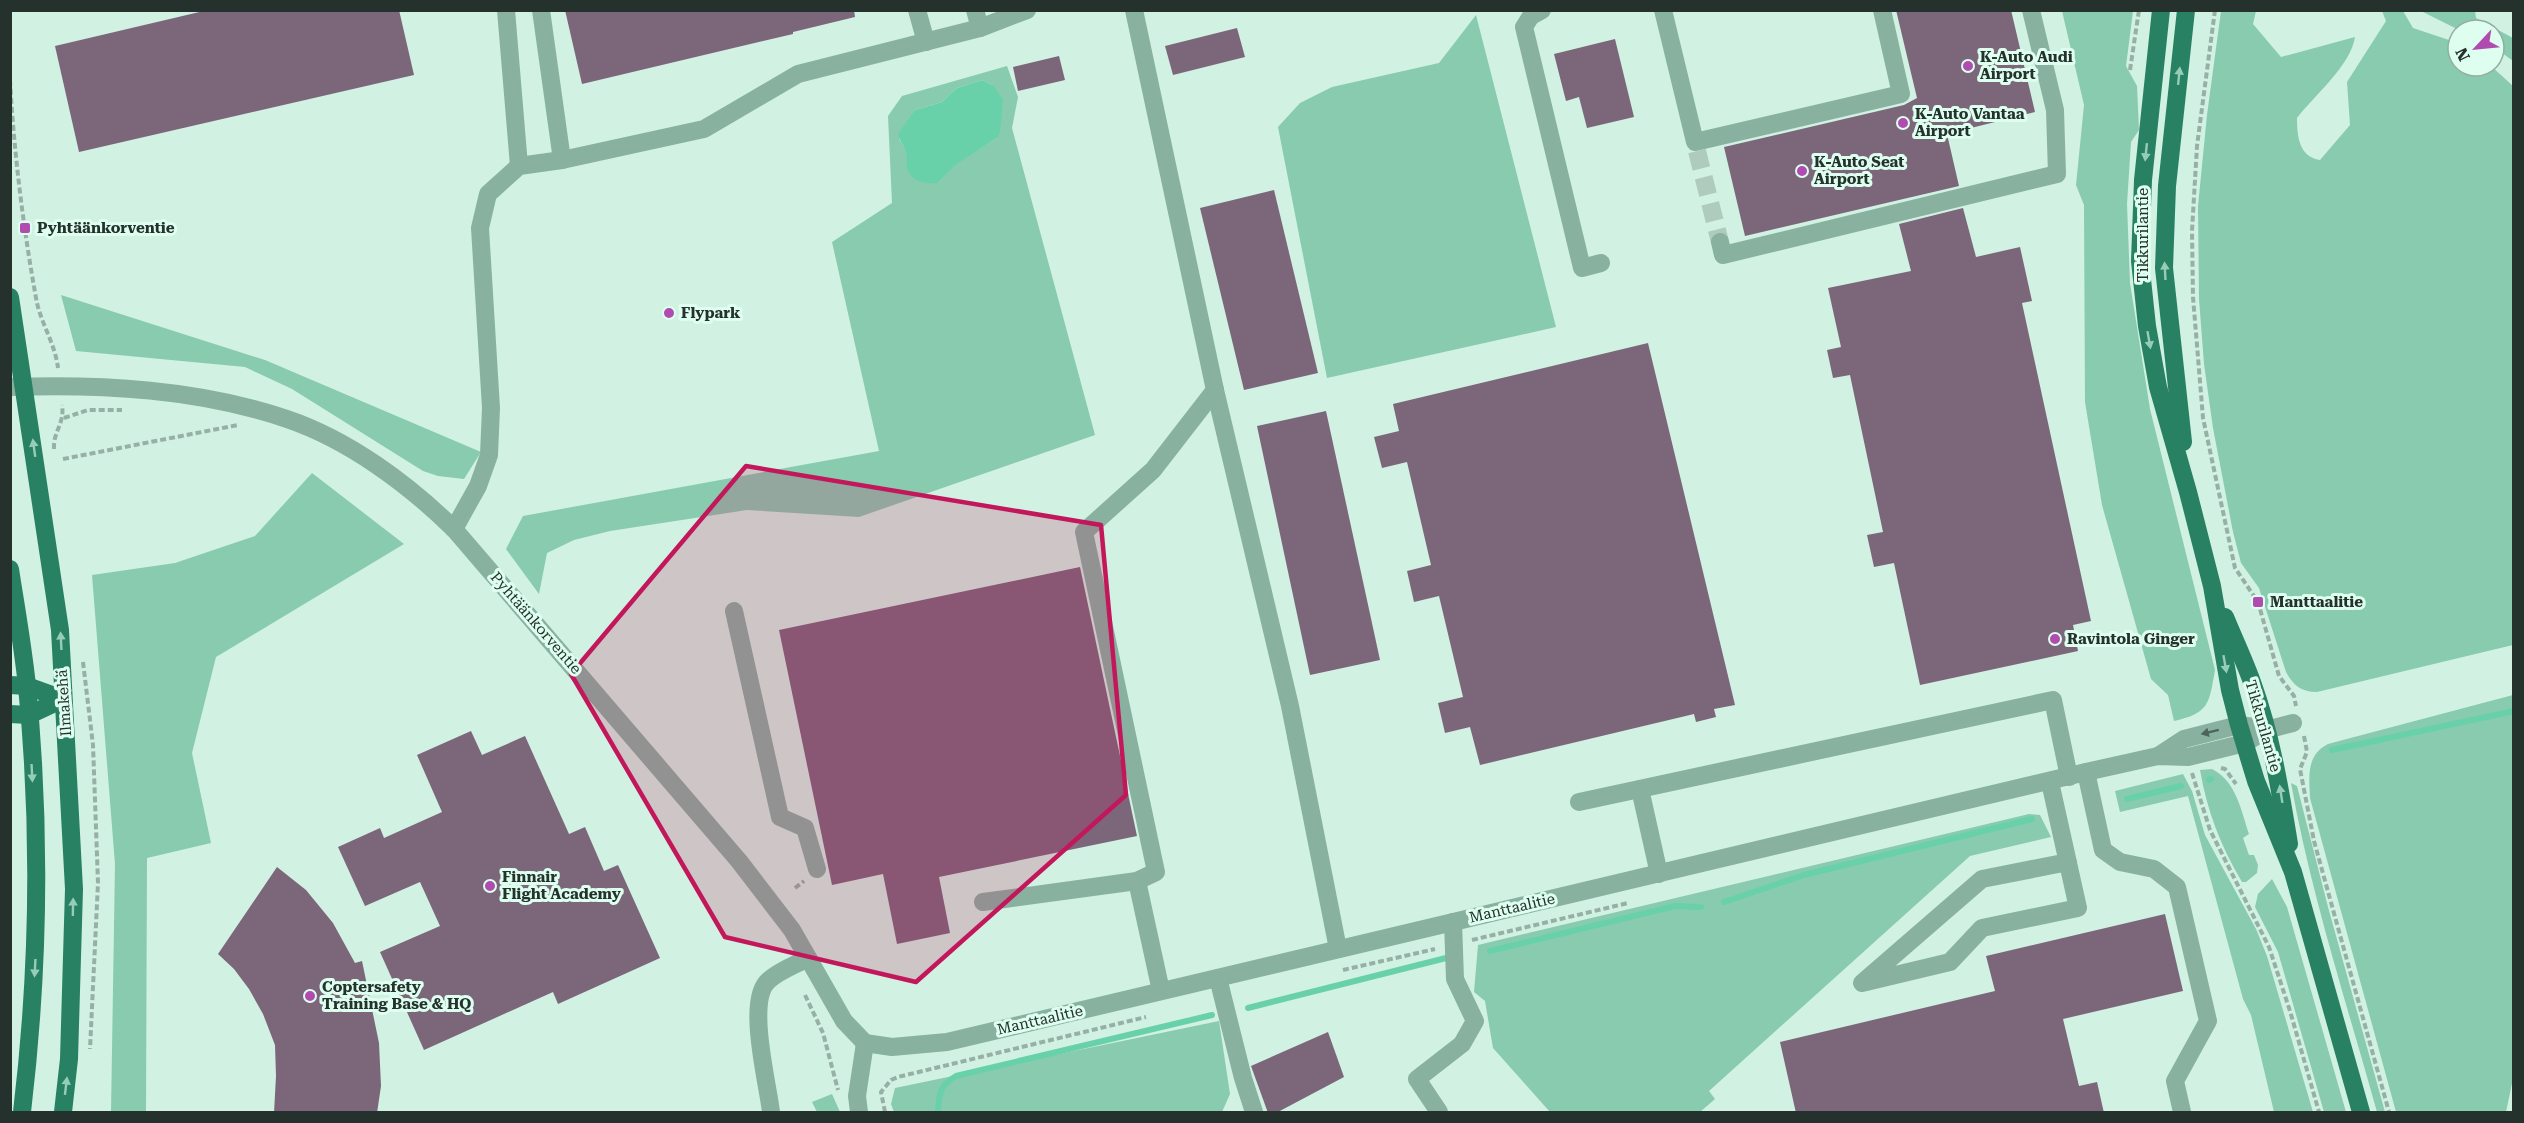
<svg xmlns="http://www.w3.org/2000/svg" width="2524" height="1123" font-family="'Roboto Serif',serif">
  <style>
    .green { fill: #88cbaf; fill-rule: evenodd }
    .water { fill: #69d1aa }
    .lines { fill: none; stroke-linecap: round; stroke-linejoin: round }
    .stream { stroke: #69d1aa; stroke-width: 6 }
    .building { fill: #7b667a }
    .minor-tunnel { stroke: #afcbbe; stroke-width: 18; stroke-dasharray: 18 9; stroke-linecap: butt }
    .path { stroke: #96b0a5; stroke-width: 4; stroke-dasharray: 6 3; stroke-linecap: butt }
    .minor { stroke: #88b1a0; stroke-width: 18 }
    .major { stroke: #288163; stroke-width: 18 }
    .oneway { fill: #95cdb8 }
    .oneway2 { fill: #4d645a }
    .marked { fill: #c2185b; fill-opacity: 0.2; stroke: #c2185b; stroke-width: 4.5; stroke-linejoin: round }
    .poi-dot { fill: #b04bb0; stroke: #defff0; stroke-width: 2 }
    .labels { text-anchor: middle; stroke-width: 6; stroke-linejoin: round; paint-order: stroke }
    .poi-label { font-size: 15px; font-weight: bold; fill: #25312c; stroke: #defff0; text-anchor: start }
    .street-label { font-size: 15px; fill: #25312c; stroke: #defff0 }
  </style>
  <rect width="100%" height="100%" fill="#d1f1e3"/>
  <g class="green">
    <path d="M2062,11H2133L2126,66L2137,86L2139,130L2131,142L2127,204L2130,283L2150,409L2215,670C2209,703 2210,713 2174,721L2168,695L2151,679L2102,505L2085,402L2084,205L2076,185L2084,105Z"/>
    <path d="M2221,11H2256L2253,24L2281,57L2355,37C2351,65 2314,96 2297,118C2297,136 2299,157 2320,160L2350,125L2347,82L2386,21L2382,11H2403L2413,28L2458,43V66H2491L2513,86V645L2317,692C2301,692 2294,686 2286,672L2259,588L2241,563L2233,532L2213,428L2204,364L2199,299L2198,206L2207,115Z"/>
    <polygon points="2421,11 2475,11 2476,18 2513,38 2513,61 2494,47 2494,30 2459,30"/>
    <polygon points="1476,15 1556,327 1327,378 1278,127 1300,103 1332,87 1439,63"/>
    <path d="M1007,66L1018,97L1012,128L1095,435L859,517L747,510L610,531L574,540L547,553L539,594L506,549L523,516L879,451L832,242L892,203L888,116L902,96ZM982,80L993,85L997,138L953,166L938,183L907,166V152L899,139L915,110L942,102L957,88Z"/>
    <polygon points="61,295 265,360 481,452 464,479 438,476 423,471 292,389 245,367 76,351"/>
    <polygon points="312,473 404,544 216,657 192,753 211,843 147,858 146,1112 111,1112 115,864 92,575 175,563 255,536"/>
    <path d="M2513,695L2514,1074L2506,1112H2396L2310,798C2309,777 2306,755 2328,744Z"/>
    <path d="M2212,769C2236,781 2241,810 2249,834L2243,838L2249,855H2254L2258,865L2257,873L2246,882H2242C2221,847 2207,811 2200,770Z"/>
    <polygon points="2183,774 2192,791 2205,835 2256,929 2267,956 2313,1112 2274,1112 2251,1015 2243,999 2188,796 2120,812 2115,791"/>
    <path d="M2291,783L2297,786L2328,907L2385,1112H2377C2347,1004 2311,895 2291,783Z"/>
    <polygon points="2029,814 2040,815 2051,837 1970,856 1709,1091 1715,1099 1700,1112 1550,1112 1493,1048 1485,1001 1474,992 1478,945"/>
    <polygon points="2272,879 2287,907 2346,1112 2324,1112 2278,952 2255,907 2258,894"/>
    <polygon points="1219,1021 1230,1094 1222,1112 894,1112 891,1104 895,1088"/>
    <polygon points="832,1094 840,1112 817,1112 812,1102"/>
  </g>
  <path class="water" d="M982,80L993,85L1003,99L1000,132L997,138L954,166L938,183C925,184 910,182 907,167C906,162 908,157 906,152C904,145 899,141 898,134L915,110L942,102L957,88Z"/>
  <g class="lines">
    <g class="stream">
      <polyline points="2332,750 2514,711"/>
      <polyline points="2209,780 2211,779"/>
      <polyline points="2127,799 2181,786"/>
      <polyline points="1724,902 1804,875 2032,819"/>
      <polyline points="1490,951 1675,906 1701,907"/>
      <polyline points="1248,1008 1450,957"/>
      <path d="M938,1112C939,1094 940,1085 956,1076L1212,1015"/>
    </g>
  </g>
  <g class="building">
    <polygon points="208,10 399,10 414,75 79,152 55,46"/>
    <polygon points="565,10 854,10 855,17 793,32 793,34 582,84"/>
    <polygon points="1896,10 2011,10 2035,112 1947,134 1959,186 1745,236 1724,147 1904,105 1917,98"/>
    <polygon points="1237,28 1245,57 1173,75 1165,46"/>
    <polygon points="1615,39 1634,117 1587,128 1579,97 1566,101 1554,54"/>
    <polygon points="1059,56 1065,80 1018,91 1013,67"/>
    <polygon points="1274,190 1318,373 1244,390 1200,208"/>
    <polygon points="1963,208 1976,257 2020,247 2032,301 2022,303 2091,621 2073,625 2078,651 1920,685 1894,563 1874,567 1867,535 1883,532 1850,375 1833,378 1827,350 1841,347 1828,288 1911,271 1899,224"/>
    <polygon points="1648,343 1735,705 1714,709 1716,717 1696,722 1694,714 1480,765 1470,727 1445,733 1438,703 1463,697 1439,596 1414,602 1407,571 1431,565 1407,462 1382,468 1374,437 1399,431 1393,404"/>
    <polygon points="1326,411 1380,660 1310,675 1257,426"/>
    <polygon points="1080,567 1137,836 939,877 950,933 897,944 883,874 832,885 779,630"/>
    <polygon points="471,731 482,755 525,736 569,834 585,827 604,871 618,865 660,958 558,1004 553,992 424,1050 380,952 440,926 420,882 365,906 338,847 380,828 384,838 442,812 417,755"/>
    <polygon points="277,867 306,890 333,923 355,963 362,961 379,1043 381,1086 377,1113 274,1113 276,1076 275,1045 263,1014 249,989 234,969 218,954"/>
    <polygon points="2165,914 2183,991 2063,1019 2079,1086 2097,1082 2104,1113 1796,1113 1780,1042 1995,991 1986,956"/>
    <polygon points="1328,1032 1344,1077 1276,1113 1268,1113 1251,1066"/>
  </g>
  <g class="lines">
    <polyline class="minor-tunnel" points="1697,151 1720,242"/>
    <g class="path">
      <polyline points="2215,10 2197,146 2192,231 2193,297 2203,418 2235,568 2258,602 2279,676 2294,696 2296,706"/>
      <polyline points="2130,70 2139,10"/>
      <path d="M10,80C14,153 23,226 36,298C40,322 55,343 58,368"/>
      <polyline points="64,418 88,410 122,410"/>
      <path d="M54,449C53,431 65,424 62,405"/>
      <polyline points="63,459 238,425"/>
      <polyline points="83,662 93,745 98,883 90,1049"/>
      <polyline points="2304,736 2307,752 2300,769 2314,841 2389,1112"/>
      <polyline points="2221,768 2225,769 2236,784"/>
      <polyline points="2192,773 2210,830 2269,947 2290,1011 2319,1112"/>
      <polyline points="795,888 804,881"/>
      <polyline points="1472,940 1628,903"/>
      <polyline points="1343,970 1435,949"/>
      <polyline points="805,995 823,1033 838,1090"/>
      <polyline points="885,1112 881,1092 891,1080 898,1077 1146,1017"/>
    </g>
    <g class="minor">
      <polyline points="506,10 519,166"/>
      <polyline points="541,10 562,160"/>
      <polyline points="917,10 926,42"/>
      <polyline points="975,10 980,28"/>
      <polyline points="1542,10 1531,16 1524,27 1582,268 1601,263"/>
      <polyline points="1663,10 1695,142 1901,94 1882,10"/>
      <polyline points="1720,242 1723,255 2057,174 2055,110 2031,10"/>
      <path d="M10,387C102,384 199,389 287,419C349,440 408,484 454,529L739,861L792,930L844,1021L865,1043"/>
      <polyline points="1215,390 1290,706 1338,949"/>
      <polyline points="454,529 478,486 489,455 491,408 480,228 488,194 519,166 562,160 704,129 798,74 980,28 1027,10"/>
      <polyline points="734,611 780,817 805,828 817,869"/>
      <polyline points="2158,756 2184,739 2239,725 2254,727"/>
      <polyline points="2086,772 2103,850 2120,862 2154,869 2177,887 2208,1021 2175,1081 2182,1112"/>
      <polyline points="2050,782 2078,908 1982,928 1950,962 1862,983 1982,879 2068,862"/>
      <polyline points="1640,789 1659,874"/>
      <polyline points="1579,802 2053,700 2069,777"/>
      <polyline points="1137,881 1161,991"/>
      <polyline points="983,902 1137,881 1156,872 1084,532 1153,470 1215,390 1134,10"/>
      <polyline points="1218,978 1243,1078 1254,1112"/>
      <polyline points="865,1043 892,1047 947,1042 2086,772 2158,756 2188,757 2245,743 2266,730 2293,723"/>
      <path d="M771,1112C768,1084 746,1001 768,981C778,971 795,965 808,958"/>
      <polyline points="859,1112 857,1096 865,1043"/>
      <polyline points="1439,1112 1417,1079 1462,1044 1475,1021 1455,979 1453,922"/>
    </g>
    <g class="major">
      <polyline points="2161,10 2143,180 2140,261 2147,326 2158,387 2188,492 2212,586 2230,690 2239,725 2256,781 2293,872 2361,1112"/>
      <polyline points="10,297 60,630 74,889 69,1059 63,1112"/>
      <polyline points="2183,442 2164,268 2167,186 2186,10"/>
      <path d="M10,569C16,608 23,647 27,686C41,828 39,970 22,1112"/>
      <path d="M2225,617C2234,639 2244,660 2252,682C2271,734 2280,789 2289,844"/>
      <polyline points="10,685 27,686 63,699"/>
      <polyline points="10,714 29,715 63,699"/>
    </g>
  </g>
  <defs><path id="oneway-solid" d="M-6-.8H1V-3.2L6.5 0L1 3.2V.8H-6Z" transform="scale(1.5)"/></defs>
  <g class="oneway">
    <use href="#oneway-solid" transform="translate(2179 76) rotate(-84)"/>
    <use href="#oneway-solid" transform="translate(2146 152) rotate(96)"/>
    <use href="#oneway-solid" transform="translate(2165 271) rotate(-93)"/>
    <use href="#oneway-solid" transform="translate(2149 340) rotate(80)"/>
    <use href="#oneway-solid" transform="translate(34 448) rotate(-98)"/>
    <use href="#oneway-solid" transform="translate(61 641) rotate(-93)"/>
    <use href="#oneway-solid" transform="translate(2225 664) rotate(80)"/>
    <use href="#oneway-solid" transform="translate(32 773) rotate(87)"/>
    <use href="#oneway-solid" transform="translate(2281 794) rotate(-99)"/>
    <use href="#oneway-solid" transform="translate(73 907) rotate(-89)"/>
    <use href="#oneway-solid" transform="translate(35 968) rotate(93)"/>
    <use href="#oneway-solid" transform="translate(66 1086) rotate(-83)"/>
  </g>
  <use class="oneway2" href="#oneway-solid" transform="translate(2210 732) rotate(166)"/>
  <path class="marked" d="M746,466L1101,525L1126,795L916,982L725,937L571,674Z"/>
  <g class="poi-dot">
    <circle cx="1968" cy="66" r="6"/>
    <circle cx="1903" cy="123" r="6"/>
    <circle cx="1802" cy="171" r="6"/>
    <rect x="19" y="222" width="12" height="12" rx="3"/>
    <circle cx="669" cy="313" r="6"/>
    <rect x="2252" y="596" width="12" height="12" rx="3"/>
    <circle cx="2055" cy="639" r="6"/>
    <circle cx="490" cy="886" r="6"/>
    <circle cx="310" cy="996" r="6"/>
  </g>
  <g class="labels">
    <g class="poi-label">
      <text x="1980" y="62">K-Auto Audi<tspan x="1980" dy="17">Airport</tspan></text>
      <text x="1915" y="119">K-Auto Vantaa<tspan x="1915" dy="17">Airport</tspan></text>
      <text x="1814" y="167">K-Auto Seat<tspan x="1814" dy="17">Airport</tspan></text>
      <text x="37" y="233">Pyhtäänkorventie</text>
      <text x="681" y="318">Flypark</text>
      <text x="2270" y="607">Manttaalitie</text>
      <text x="2067" y="644">Ravintola Ginger</text>
      <text x="502" y="882">Finnair<tspan x="502" dy="17">Flight Academy</tspan></text>
      <text x="322" y="992">Coptersafety<tspan x="322" dy="17">Training Base &amp; HQ</tspan></text>
    </g>
    <g class="street-label">
      <text transform="translate(2143 235) rotate(-90)" y="5">Tikkurilantie</text>
      <text transform="translate(536 623) rotate(49)" y="5">Pyhtäänkorventie</text>
      <text transform="translate(64 703) rotate(-94)" y="5">Ilmakehä</text>
      <text transform="translate(2263 726) rotate(74)" y="5">Tikkurilantie</text>
      <text transform="translate(1512 908) rotate(-13)" y="5">Manttaalitie</text>
      <text transform="translate(1040 1020) rotate(-13)" y="5">Manttaalitie</text>
    </g>
  </g>
  <rect width="2524" height="1123" fill="none" stroke="#25312c" stroke-width="24"/>
  <g transform="translate(2476 48) rotate(244)"><circle r="28" fill="#defff0" stroke="#94ada2" stroke-width="1.5"/>
  <path d="M0-4.5L10 22L0 15L-10 22Z" fill="#b04bb0"/>
  <text y="-9" font-size="16" font-weight="bold" text-anchor="middle" fill="#25312c">N</text>
  </g>
</svg>
